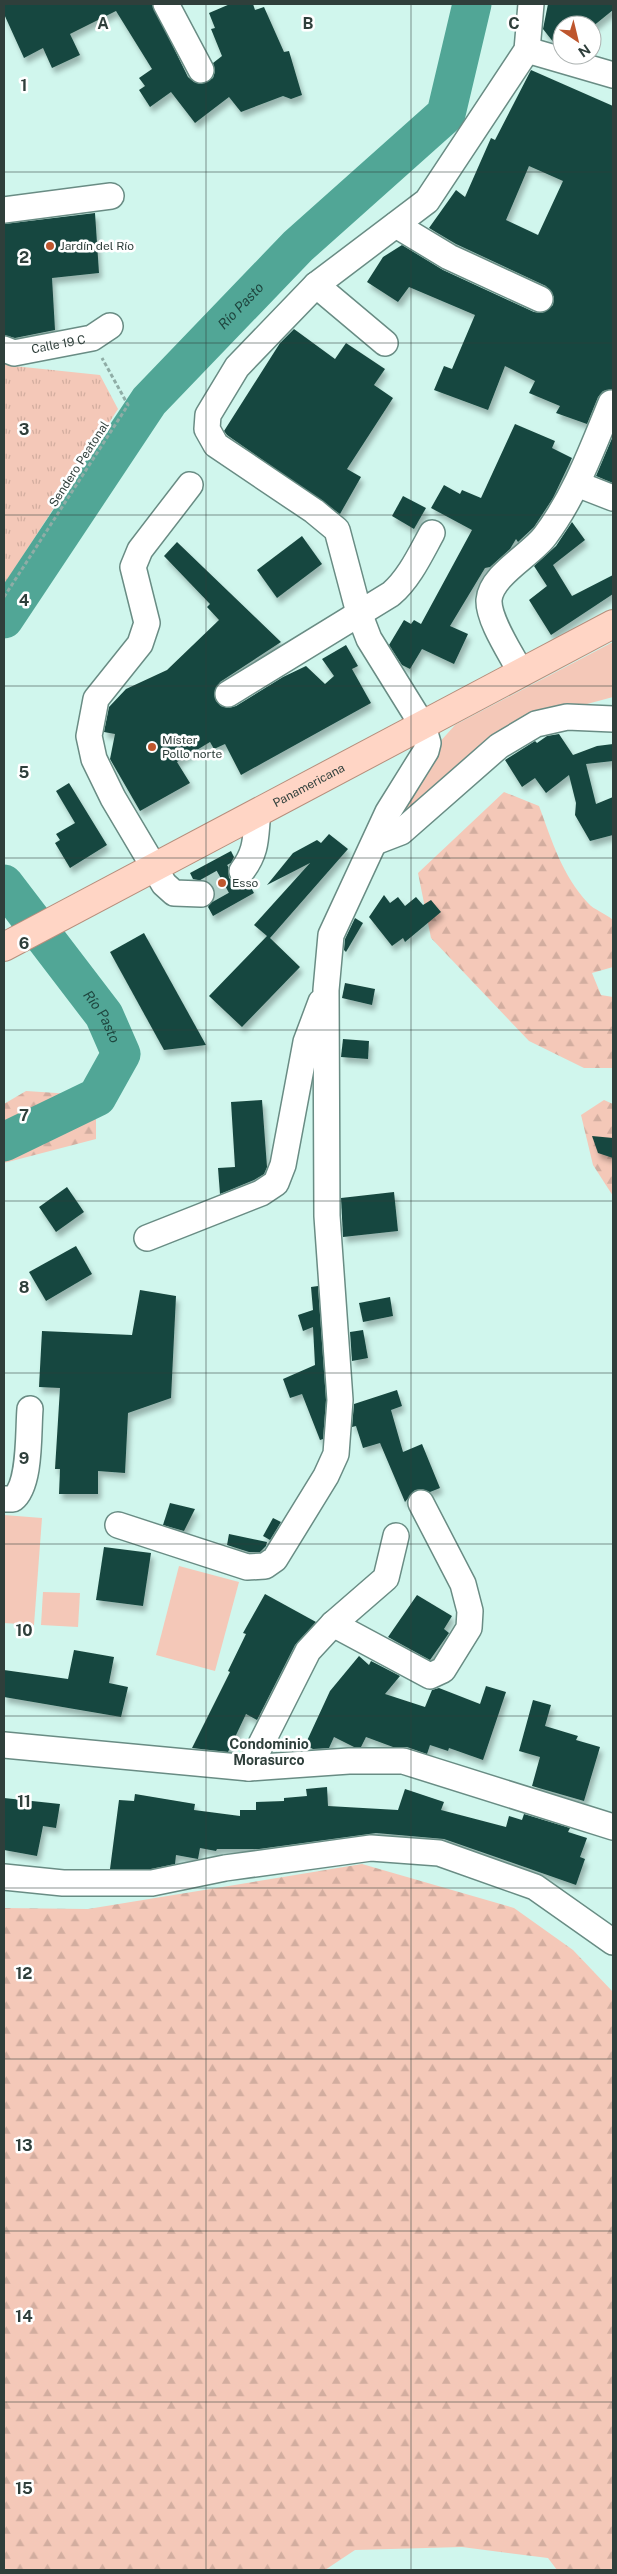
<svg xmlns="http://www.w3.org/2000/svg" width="617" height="2574" font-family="'Public Sans',sans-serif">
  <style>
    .grass { fill: #f4c8b8 }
    .forest { fill: url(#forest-firs) }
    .park { fill: url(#park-tufts) }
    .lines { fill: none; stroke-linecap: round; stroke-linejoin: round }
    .river { stroke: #51a696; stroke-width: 39 }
    .building { fill: #19473f; fill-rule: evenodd; filter: url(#shadow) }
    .minor-tunnel { stroke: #b0d1c9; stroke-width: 25; stroke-dasharray: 25 12; stroke-linecap: butt }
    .minor-casing { stroke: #698c84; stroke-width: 28 }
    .major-casing { stroke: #b68e7c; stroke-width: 30 }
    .path { stroke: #8fada6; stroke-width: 3; stroke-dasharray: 4 2.5; stroke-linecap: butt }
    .minor { stroke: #fff; stroke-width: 25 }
    .major { stroke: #ffd5c5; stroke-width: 28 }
    .grid { fill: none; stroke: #2f3f3b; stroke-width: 1; stroke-opacity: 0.55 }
    .poi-dot { fill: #be562d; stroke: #fff; stroke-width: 2 }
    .labels { text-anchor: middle; stroke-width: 5; stroke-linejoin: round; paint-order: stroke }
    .poi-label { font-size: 12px; fill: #2f3f3b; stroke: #fff; text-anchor: start }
    .street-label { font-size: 12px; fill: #2f3f3b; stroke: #fff }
    .water-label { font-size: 14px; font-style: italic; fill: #1e453e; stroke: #fff }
    .neighbourhood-label { font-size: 14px; font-weight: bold; fill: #2f3f3b; stroke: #fff }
    .grid-label { font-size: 16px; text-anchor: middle; font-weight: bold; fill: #2f3f3b; stroke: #fff; stroke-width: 5; stroke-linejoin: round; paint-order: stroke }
  </style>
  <defs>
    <pattern id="forest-firs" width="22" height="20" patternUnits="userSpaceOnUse" patternTransform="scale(1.25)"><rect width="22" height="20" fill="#f4c8b8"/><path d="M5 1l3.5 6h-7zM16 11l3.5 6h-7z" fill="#d2ad9f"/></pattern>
    <pattern id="park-tufts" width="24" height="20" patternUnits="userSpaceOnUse" patternTransform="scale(1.25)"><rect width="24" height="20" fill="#f4c8b8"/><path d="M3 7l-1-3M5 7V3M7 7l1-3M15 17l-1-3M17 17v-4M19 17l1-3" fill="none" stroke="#d2ad9f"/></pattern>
    <filter id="shadow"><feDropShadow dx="3" dy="5.5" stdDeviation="2.5" flood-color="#0004"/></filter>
  </defs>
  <rect width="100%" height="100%" fill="#d0f6ed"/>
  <g class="grass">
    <polygon points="613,642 613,697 550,714 402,826 390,814 438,744 455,725"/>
    <polygon points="4,1515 42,1518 34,1625 4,1623"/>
    <polygon points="179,1566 239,1582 215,1671 156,1655"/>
    <polygon points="43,1592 80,1593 78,1627 41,1625"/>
  </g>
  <g class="forest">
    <path d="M504,792L539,806C552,841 562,875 588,903C594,910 605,913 613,920V967L592,973L601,995L613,997V1068H584L529,1041L431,938L418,873Z"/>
    <polygon points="26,1091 72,1094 96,1118 96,1139 4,1163 4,1104"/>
    <polygon points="604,1100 613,1104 613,1196 593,1165 581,1115"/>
    <polygon points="362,1864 514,1908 573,1950 613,1992 613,2570 557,2570 548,2558 462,2547 355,2550 325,2570 4,2570 4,1908 88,1909"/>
  </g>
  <polygon class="park" points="4,363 14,366 100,375 118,409 4,585"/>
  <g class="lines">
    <g class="river">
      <path id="s1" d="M4,619L149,401L298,246L446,114L472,4"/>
      <path id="s2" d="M4,884L104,1015L121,1054L97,1097L4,1142"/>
    </g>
  </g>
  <g class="building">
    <polygon points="4,4 152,4 188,77 194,82 201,84 213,78 215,71 213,63 222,56 211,29 215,28 209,13 230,4 253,4 255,10 264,7 284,52 289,51 302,95 291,99 283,96 241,112 229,97 195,123 171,92 150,107 139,90 145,86 139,78 152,69 116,11 70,34 80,55 52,68 43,48 24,58 4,14"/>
    <polygon points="548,4 613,4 613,10 592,27 562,25 562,45 554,43 543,29"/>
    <path d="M531,70L613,106V389L603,391L598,397L587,424L556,413L560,406L529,393L535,381L505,366L488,410L434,390L444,366L452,369L475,315L409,287L398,302L367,282L383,257L402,245L443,270L534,312L542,313L553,305L554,297L546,286L456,244L429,228L456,190L465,197L491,138L495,140ZM529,166L563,181L538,235L506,220Z"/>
    <polygon points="95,213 99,273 52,278 55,330 15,338 4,335 4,224"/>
    <polygon points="294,329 335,359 346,343 385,369 374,385 393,398 347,469 361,477 340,514 227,435 224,431 280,343"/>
    <polygon points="515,424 555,441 552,448 572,458 553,498 534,527 518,542 516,539 510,549 490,567 485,568 450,626 468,634 454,664 422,649 410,669 402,665 389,645 404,620 411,624 414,620 421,624 472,530 431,508 444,485 460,494 462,490 481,498"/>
    <polygon points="613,436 613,483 596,476"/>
    <polygon points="403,496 426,508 414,529 392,516"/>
    <polygon points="572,522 585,540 553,565 572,596 613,575 613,594 551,635 529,600 547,586 534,566 556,546"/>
    <polygon points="302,536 322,564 277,598 257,570"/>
    <polygon points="177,542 281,642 220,682 214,694 216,701 221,706 228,708 236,706 283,677 306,666 325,684 334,676 322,659 346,645 358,666 352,669 371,703 241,775 225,744 214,749 210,742 177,762 190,783 140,811 110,759 115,734 104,732 109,707 126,689 167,670 219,620 207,607 210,604 164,556"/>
    <polygon points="559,734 573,755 597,746 613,744 613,761 586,764 596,804 613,797 613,835 590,841 575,815 576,803 569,775 546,793 535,778 522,787 505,760 535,741 537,743 547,736"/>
    <polygon points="69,783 107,845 70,868 55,843 60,840 56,834 75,823 56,791"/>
    <polygon points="329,834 348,849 270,938 300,967 242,1027 209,996 267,936 254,925 310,863 267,885 293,853 317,840 321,843"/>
    <polygon points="231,851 234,857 228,869 229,878 240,885 249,884 254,893 213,916 208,907 215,895 213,887 208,882 193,879 190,873"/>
    <polygon points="384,895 390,903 398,897 405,906 416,897 423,905 431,900 441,912 405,942 403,938 392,946 369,917"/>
    <polygon points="355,918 363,923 346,952 344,950 345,939"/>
    <polygon points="144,933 206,1045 164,1050 110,952"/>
    <polygon points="345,983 375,989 372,1005 342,998"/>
    <polygon points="343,1039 369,1041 368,1059 341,1057"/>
    <polygon points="262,1100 267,1167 264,1174 254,1180 220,1194 218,1168 235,1167 231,1102"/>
    <polygon points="592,1136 613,1138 613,1158 598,1153"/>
    <polygon points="67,1187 84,1212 56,1232 39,1207"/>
    <polygon points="394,1192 398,1231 343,1237 341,1198"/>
    <polygon points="76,1246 92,1274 46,1301 29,1272"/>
    <polygon points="318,1286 326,1400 323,1439 320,1440 302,1394 290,1398 283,1379 315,1365 313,1327 303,1331 298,1315 313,1310 311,1287"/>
    <polygon points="140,1290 176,1296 171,1398 128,1413 125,1473 98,1471 98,1494 59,1494 60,1469 55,1469 60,1388 39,1387 42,1331 132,1335"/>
    <polygon points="390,1297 393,1316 363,1322 359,1303"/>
    <polygon points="363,1330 368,1358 352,1361 350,1332"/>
    <polygon points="397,1390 402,1406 391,1410 403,1452 422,1444 440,1488 430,1492 422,1489 415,1490 405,1502 380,1443 363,1448 356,1426 352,1427 354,1404"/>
    <polygon points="170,1503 195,1509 184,1531 163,1525"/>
    <polygon points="273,1518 281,1522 270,1540 263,1536"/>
    <polygon points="229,1534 267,1542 266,1546 260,1552 249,1552 227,1545"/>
    <polygon points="104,1547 151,1553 143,1606 96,1600"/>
    <polygon points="265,1594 316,1622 295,1645 257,1720 246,1714 228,1752 192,1748 230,1672 228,1671 246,1634 243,1633"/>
    <polygon points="417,1595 452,1616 444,1629 449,1633 430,1660 388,1637"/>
    <polygon points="74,1650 114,1657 109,1683 128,1687 121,1717 4,1697 4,1670 68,1679"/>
    <polygon points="359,1656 369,1665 371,1661 400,1676 385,1694 425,1707 432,1690 439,1688 480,1704 486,1686 506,1692 483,1760 449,1748 448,1751 430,1745 427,1754 407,1747 393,1747 366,1737 361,1747 354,1747 334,1737 329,1748 313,1749 305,1745 330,1691"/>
    <polygon points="533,1700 551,1705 545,1726 578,1736 576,1740 600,1747 584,1801 532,1786 540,1757 519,1751"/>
    <polygon points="327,1787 328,1806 398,1810 405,1789 444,1802 441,1810 506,1827 509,1816 522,1820 524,1814 570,1828 568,1832 587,1838 580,1857 585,1859 576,1885 444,1839 376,1833 259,1849 217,1849 216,1851 200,1848 198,1859 176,1855 175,1864 151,1869 110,1869 119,1800 134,1801 135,1794 195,1804 194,1810 240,1816 240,1810 256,1810 256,1802 284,1801 284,1798 307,1796 306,1789"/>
    <polygon points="4,1798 60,1804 56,1828 43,1826 37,1856 4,1850"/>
  </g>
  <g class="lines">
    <polyline class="minor-tunnel" points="201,894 242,871"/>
    <defs>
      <g id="minor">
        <polyline points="166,4 201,70"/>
        <polyline points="527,50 613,75"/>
        <polyline points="4,210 111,196"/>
        <polyline points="396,225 449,257 540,299"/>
        <polyline points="316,285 385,343"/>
        <path id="s3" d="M4,349L14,353L92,338L110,326"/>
        <polyline points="577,484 613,498"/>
        <polyline points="190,485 140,550 133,567 147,623 140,644 96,699 89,736 94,759 113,798 164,884 174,893 201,894"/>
        <path d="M521,673C512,655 488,620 489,600C491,575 531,555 545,536C575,496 592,449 611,403L613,404"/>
        <path d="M228,694L391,594C409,579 421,553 432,533"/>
        <polyline points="375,842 401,832 499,746 536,724 567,717 613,719"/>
        <path d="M242,871C258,850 255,836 258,812"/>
        <polyline points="147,1238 261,1193 276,1183 283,1165 306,1042 321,1002"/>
        <path d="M4,1499H13C31,1485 28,1432 30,1409"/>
        <polyline points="118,1525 247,1567 265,1566 275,1559 326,1476 336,1454 340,1400 327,1216 326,990 331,935 388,812 426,751 428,743 423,726 369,639 359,613 337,530 314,511 216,445 207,429 208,415 237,367 316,285 427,201 527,50 531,4"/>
        <polyline points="333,1624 430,1676 443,1670 469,1628 470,1611 463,1584 421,1503"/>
        <polyline points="4,1745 249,1768 349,1761 403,1761 613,1827"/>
        <polyline points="249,1768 308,1651 333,1624 386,1578 396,1536"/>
        <polyline points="4,1877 63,1883 152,1883 225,1868 371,1848 439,1853 535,1887 613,1942"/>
      </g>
      <g id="major">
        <path id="s4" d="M4,947L613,624"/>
      </g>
    </defs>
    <use href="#minor" class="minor-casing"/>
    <use href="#major" class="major-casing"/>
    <polyline class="path" points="4,597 128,405 102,358"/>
    <use href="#minor" class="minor"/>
    <use href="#major" class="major"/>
  </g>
  <path class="grid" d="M206,4V2570M411,4V2570M4,172H613M4,343H613M4,515H613M4,686H613M4,858H613M4,1030H613M4,1201H613M4,1373H613M4,1544H613M4,1716H613M4,1888H613M4,2059H613M4,2231H613M4,2402H613"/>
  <g class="poi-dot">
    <circle cx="50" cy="246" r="5"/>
    <circle cx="152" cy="747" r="5"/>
    <circle cx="222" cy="883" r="5"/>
  </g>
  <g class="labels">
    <g class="poi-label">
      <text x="60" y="250">Jardín del Río</text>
      <text x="162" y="744">Míster<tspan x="162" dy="14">Pollo norte</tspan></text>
      <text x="232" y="887">Esso</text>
    </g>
    <g class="street-label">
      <text dy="4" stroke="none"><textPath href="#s3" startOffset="56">Calle 19 C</textPath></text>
      <text transform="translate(79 464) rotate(-57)" y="4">Sendero Peatonal</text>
      <text dy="4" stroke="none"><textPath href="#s4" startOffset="345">Panamericana</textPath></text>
    </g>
    <g class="water-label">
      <text dy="5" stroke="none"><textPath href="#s1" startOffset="394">Río Pasto</textPath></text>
      <text dy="5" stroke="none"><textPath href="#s2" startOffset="165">Río Pasto</textPath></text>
    </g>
    <g class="neighbourhood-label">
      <text x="269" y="1749">Condominio<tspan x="269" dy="16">Morasurco</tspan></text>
    </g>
  </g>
  <g class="grid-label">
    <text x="103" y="29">A</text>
    <text x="308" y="29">B</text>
    <text x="514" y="29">C</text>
    <text x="24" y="91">1</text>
    <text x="24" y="263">2</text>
    <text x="24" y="435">3</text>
    <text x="24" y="606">4</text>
    <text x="24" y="778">5</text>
    <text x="24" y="949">6</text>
    <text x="24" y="1121">7</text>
    <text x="24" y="1293">8</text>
    <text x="24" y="1464">9</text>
    <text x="24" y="1636">10</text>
    <text x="24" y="1807">11</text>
    <text x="24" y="1979">12</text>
    <text x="24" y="2151">13</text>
    <text x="24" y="2322">14</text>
    <text x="24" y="2494">15</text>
  </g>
  <rect width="617" height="2574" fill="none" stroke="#2f3f3b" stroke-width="10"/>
  <g transform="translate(577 40) rotate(145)"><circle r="24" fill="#ffffff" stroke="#acb2b1"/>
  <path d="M0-4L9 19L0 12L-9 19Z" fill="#be562d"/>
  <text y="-8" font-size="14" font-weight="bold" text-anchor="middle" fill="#2f3f3b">N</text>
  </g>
</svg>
